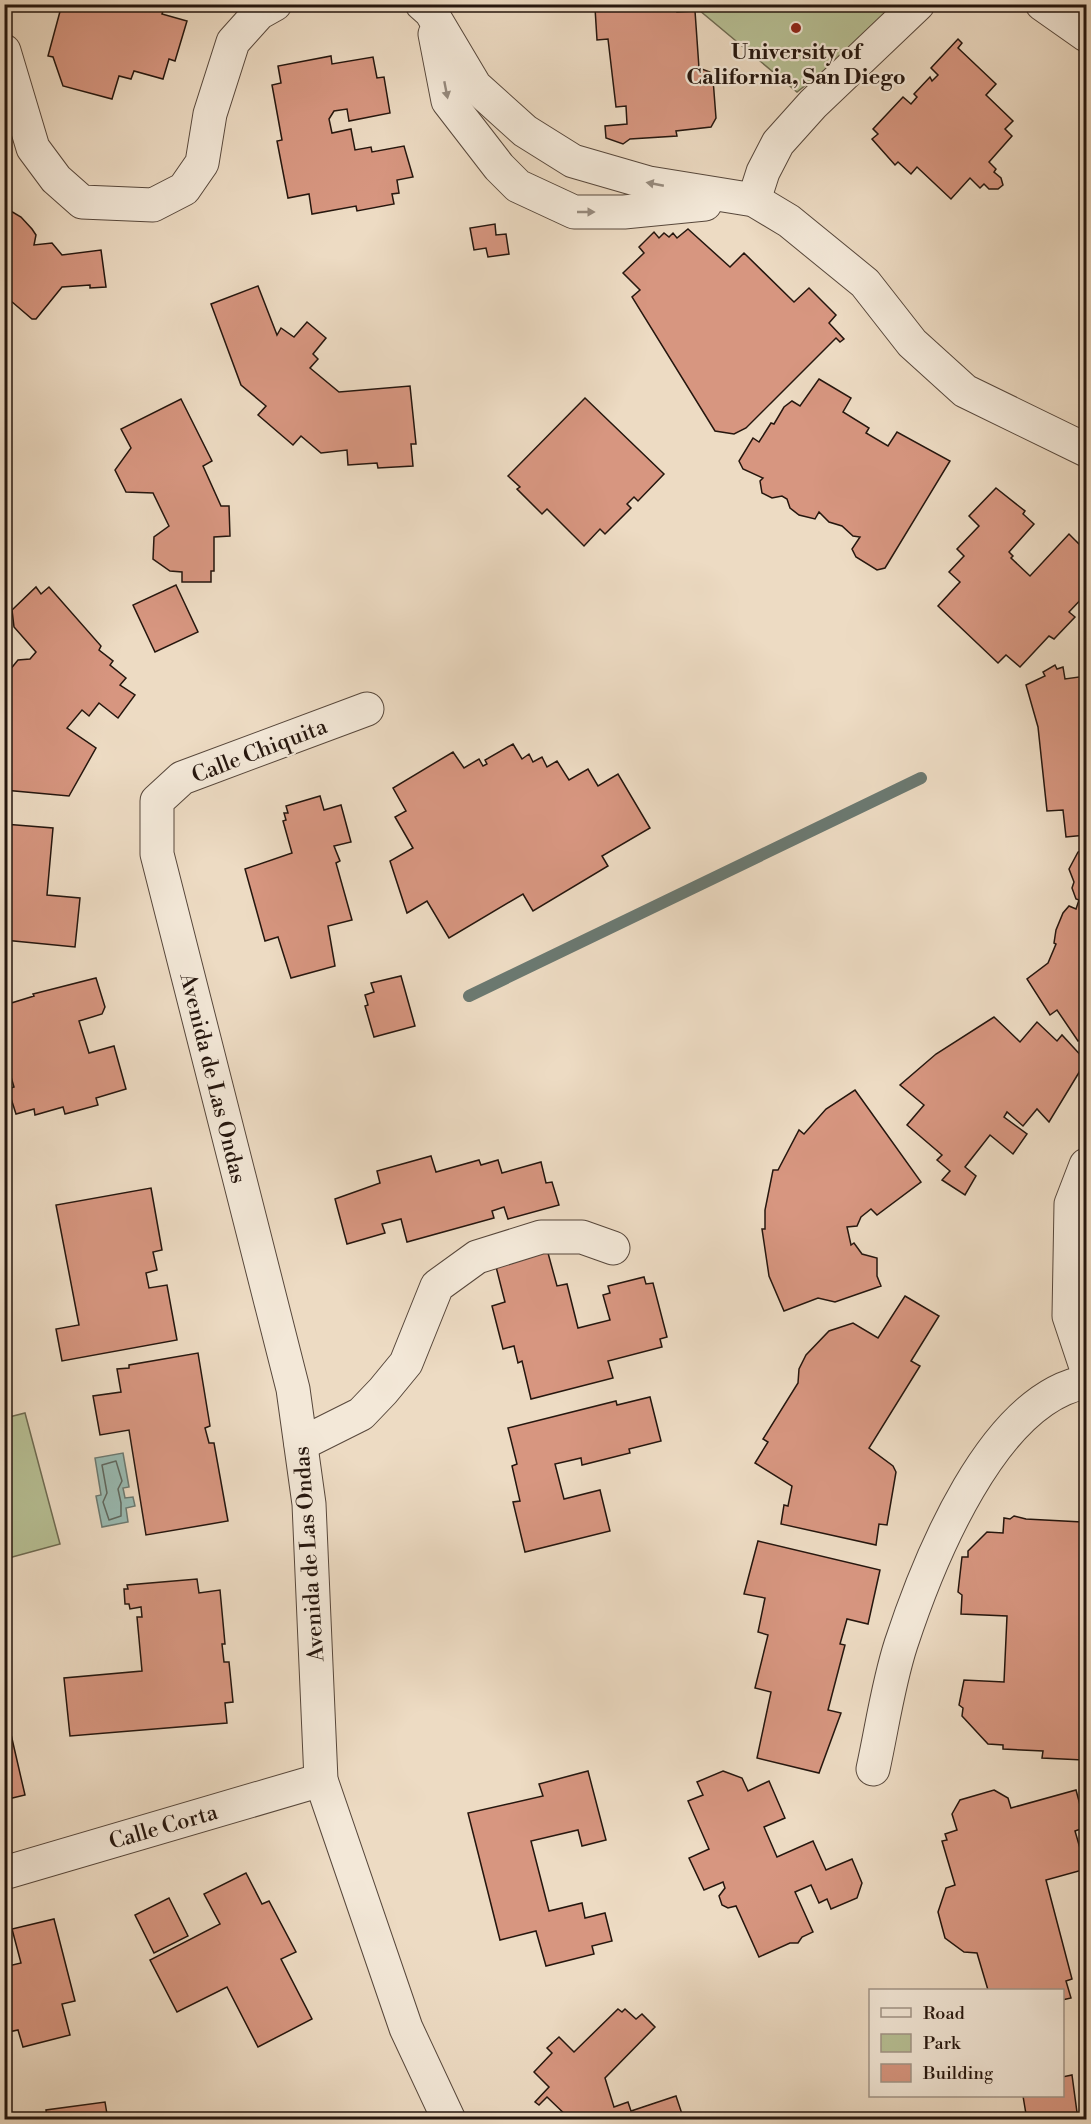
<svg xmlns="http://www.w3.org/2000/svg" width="1091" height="2124" font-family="'Libre Bodoni',serif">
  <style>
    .green { fill: #b7c095; stroke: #6e6b52; stroke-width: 1.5 }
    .water { fill: #99bbb3; stroke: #6b7971; stroke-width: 1.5 }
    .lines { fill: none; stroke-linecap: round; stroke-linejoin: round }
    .shore { stroke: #5f6860; stroke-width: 1.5 }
    .stream { stroke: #6b7971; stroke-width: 12 }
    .building { fill: #d79680; stroke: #25160e; stroke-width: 1.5 }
    .minor-casing { stroke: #57473b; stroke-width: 35 }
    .minor { stroke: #f3e8d8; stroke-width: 33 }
    .oneway { fill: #968a7d }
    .poi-dot { fill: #8f2418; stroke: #f3e8d8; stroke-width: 2 }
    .labels { text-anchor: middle; stroke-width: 4.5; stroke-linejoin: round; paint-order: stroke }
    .poi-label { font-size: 22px; font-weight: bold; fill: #25160e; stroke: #f3e8d8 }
    .street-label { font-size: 22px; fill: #25160e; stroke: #f3e8d8 }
  </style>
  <rect width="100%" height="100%" fill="#eddbc3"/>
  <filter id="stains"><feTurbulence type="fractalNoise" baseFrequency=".00333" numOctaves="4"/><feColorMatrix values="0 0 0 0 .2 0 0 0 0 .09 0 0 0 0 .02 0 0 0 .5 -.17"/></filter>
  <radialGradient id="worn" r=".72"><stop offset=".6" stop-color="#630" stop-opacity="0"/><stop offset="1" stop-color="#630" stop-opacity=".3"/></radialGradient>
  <g class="green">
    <polygon points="693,5 906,5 797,92"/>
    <polygon points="25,1413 60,1544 5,1559 5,1418"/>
  </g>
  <polygon class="water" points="123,1453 129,1487 123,1488 125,1498 133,1497 135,1506 126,1508 128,1522 102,1527 96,1496 101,1495 95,1458"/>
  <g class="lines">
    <polygon class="shore" points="116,1461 122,1481 118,1489 121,1503 121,1516 109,1520 103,1502 107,1493 102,1465"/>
    <polyline class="stream" points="469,996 921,778"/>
  </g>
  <g class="building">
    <polygon points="62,4 165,4 162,14 187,21 175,61 169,59 163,79 134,71 131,79 119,76 112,99 63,86 53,57 48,56"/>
    <polygon points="564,4 677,4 677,12 695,11 699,68 710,72 713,79 716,118 711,127 676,131 677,136 630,139 623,144 606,138 605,126 627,124 626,106 616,107 608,39 597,40 595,8 564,11"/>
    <polygon points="958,39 962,43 958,48 996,84 986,95 1013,121 1005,129 1012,136 989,162 996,169 994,172 1001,178 1003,185 998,189 989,189 984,184 980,188 970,178 951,199 917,167 911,174 898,162 895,165 872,139 878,134 873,129 903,97 911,104 917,97 914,94 930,77 932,81 938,75 931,68"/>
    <polygon points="331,56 332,64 373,57 377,78 384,77 390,113 349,121 347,109 334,111 329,119 332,133 351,129 355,150 371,147 372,152 404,146 413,177 397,180 399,193 392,194 394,204 357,211 356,206 312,214 309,194 288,198 277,141 282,140 272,85 281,83 278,66"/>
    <polygon points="4,207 21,217 32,229 36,235 34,245 52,243 62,255 101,250 106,287 90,288 90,285 62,287 36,319 32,319 11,301 6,303"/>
    <polygon points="495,224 496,235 506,234 509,254 488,257 486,248 474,250 470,228"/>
    <polygon points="688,229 730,267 744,253 794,302 809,288 836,315 829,323 844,339 840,342 836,338 746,428 734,434 715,431 632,297 640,290 623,273 644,253 639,247 654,232 659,238 664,233 669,237 673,233 677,238"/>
    <polygon points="258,286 277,335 281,328 294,337 307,322 326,338 313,354 318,359 310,368 339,392 410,386 416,444 411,444 413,466 378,468 377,463 348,465 347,450 321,453 301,436 293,445 258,415 266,406 241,385 211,304"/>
    <polygon points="819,379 851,398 843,412 869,428 866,433 888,446 897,432 950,461 885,568 877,570 856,557 852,549 860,537 853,536 842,526 829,522 819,512 815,519 799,515 790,508 787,499 782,496 772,498 762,493 760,481 763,478 743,469 739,461 753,438 759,442 771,423 774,424 784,407 792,401 800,406"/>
    <polygon points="585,398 664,474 638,501 634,497 627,504 631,508 605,534 600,529 584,546 547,509 542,514 517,489 520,487 508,476"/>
    <polygon points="181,399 212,461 203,466 221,506 229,506 230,536 214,537 214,571 211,571 211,582 182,582 182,572 170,571 153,559 154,537 169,526 153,493 126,492 115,470 131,448 121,429"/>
    <polygon points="996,488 1025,511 1023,514 1034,524 1009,552 1013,556 1011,558 1030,576 1069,534 1084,549 1086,546 1086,594 1069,612 1075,617 1054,639 1049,636 1020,667 1006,655 998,663 938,606 960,582 949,572 964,556 957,549 979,526 969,516"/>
    <polygon points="176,585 198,632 155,652 133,605"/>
    <polygon points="36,587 41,594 49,587 101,646 99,650 113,661 110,665 126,678 120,685 135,695 118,718 99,703 89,716 82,710 67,728 96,748 69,796 4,790 4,677 18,660 30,659 36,652 14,627 12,610"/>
    <polygon points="1055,665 1057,669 1063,667 1065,679 1086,676 1086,835 1066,837 1063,810 1047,811 1038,727 1026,685 1045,676 1043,672"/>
    <polygon points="513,744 522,759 529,754 533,762 542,757 547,767 557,761 569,780 588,769 598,786 618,774 650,828 602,856 608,866 533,911 523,894 449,938 427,901 407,913 390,861 413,848 395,817 406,811 393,788 453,752 464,768 479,759 483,766 487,764 485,760"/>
    <polygon points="320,796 324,810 341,805 351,842 334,846 340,861 336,863 352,920 328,926 335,966 291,978 278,937 265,941 245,869 292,853 283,821 286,820 284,813 288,813 286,806"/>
    <polygon points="4,824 53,828 47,895 80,898 75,947 4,940"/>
    <polygon points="1086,849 1086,1037 1078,1041 1057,1010 1050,1015 1027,979 1048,963 1056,944 1054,943 1056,930 1063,913 1069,906 1076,909 1079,900 1076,899 1072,888 1074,882 1069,869 1078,852"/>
    <polygon points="401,976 415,1026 374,1037 365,1006 368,1005 365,995 374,992 371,983"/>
    <polygon points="96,978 105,1007 102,1014 79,1021 89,1053 114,1046 126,1089 96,1098 98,1105 65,1114 63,1107 35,1115 34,1109 16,1114 8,1089 14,1087 4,1053 4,1001 7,1001 8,1004 34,996 33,994"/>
    <polygon points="994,1017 1020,1042 1037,1022 1057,1041 1062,1035 1086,1061 1049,1122 1037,1109 1023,1126 1007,1112 1004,1117 1027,1134 1013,1154 990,1135 965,1167 976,1176 965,1195 942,1180 950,1171 937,1160 942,1155 907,1125 924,1105 900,1085 936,1054"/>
    <polygon points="855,1090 921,1182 877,1215 871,1209 861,1217 857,1226 847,1227 851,1245 854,1243 862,1254 877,1258 877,1276 881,1286 835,1302 818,1298 784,1311 769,1276 762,1229 765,1229 765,1210 773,1170 778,1170 799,1130 804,1134 826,1109"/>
    <polygon points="431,1156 436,1172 479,1160 481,1165 498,1160 502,1173 541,1162 546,1183 552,1182 559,1205 508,1219 504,1207 492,1211 494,1218 407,1242 401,1219 382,1224 385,1233 347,1244 335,1199 380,1183 377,1171"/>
    <polygon points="151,1188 162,1250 153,1252 157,1270 146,1273 149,1288 167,1285 177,1340 62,1361 56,1329 79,1325 56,1205"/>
    <polygon points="545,1242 557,1286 567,1284 578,1328 610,1320 603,1295 610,1293 608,1286 644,1277 646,1284 653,1283 667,1337 660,1339 662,1347 608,1361 613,1378 531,1399 522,1361 518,1363 514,1346 503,1349 492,1306 505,1302 493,1255"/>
    <polygon points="905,1296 939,1316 911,1361 920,1366 869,1448 893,1466 896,1472 887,1525 879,1524 876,1545 781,1524 784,1505 788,1506 792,1486 755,1463 768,1442 763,1439 798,1383 799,1369 806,1355 829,1331 853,1323 878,1338"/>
    <polygon points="198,1353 210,1426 205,1428 209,1443 214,1443 228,1521 146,1535 129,1430 100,1435 93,1396 121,1392 117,1369 129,1368 129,1365"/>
    <polygon points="650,1397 661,1441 629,1449 630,1453 582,1465 581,1458 555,1464 564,1499 600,1490 610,1531 525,1552 513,1502 520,1501 512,1466 517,1464 508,1428 616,1401 617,1405"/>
    <polygon points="1014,1516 1026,1519 1082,1522 1080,1560 1086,1561 1086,1687 1083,1760 1042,1758 1043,1751 1003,1749 1003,1745 988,1744 962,1716 963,1708 959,1705 964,1680 1004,1682 1007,1616 961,1614 962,1595 958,1592 962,1557 968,1557 968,1551 987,1532 1003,1533 1004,1518 1010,1519"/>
    <polygon points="758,1541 880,1570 868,1624 847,1619 840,1644 845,1645 828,1710 841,1713 819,1773 757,1758 771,1692 755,1688 768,1635 758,1632 765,1598 744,1594"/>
    <polygon points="197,1579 199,1593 220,1590 225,1644 222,1644 224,1662 229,1662 233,1702 225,1703 227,1723 70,1736 64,1678 142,1671 137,1617 142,1617 141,1607 130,1609 129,1604 125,1604 124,1589 128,1589 127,1585"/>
    <polygon points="10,1730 25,1795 4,1800 4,1732"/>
    <polygon points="588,1771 606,1840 582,1846 578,1830 531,1841 549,1911 582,1903 585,1918 605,1913 612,1941 592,1946 594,1954 546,1966 536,1931 500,1940 468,1813 543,1796 539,1784"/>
    <polygon points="723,1771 742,1778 748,1791 769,1781 785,1818 764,1827 777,1857 813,1841 826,1870 852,1859 862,1883 857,1898 831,1909 827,1899 819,1903 811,1885 795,1892 813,1932 802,1937 798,1943 790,1943 759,1957 736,1906 728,1908 722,1905 719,1896 725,1888 723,1882 704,1890 689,1858 709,1849 688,1801 703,1795 697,1782"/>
    <polygon points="994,1790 1008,1798 1011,1808 1076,1790 1086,1827 1075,1831 1086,1869 1046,1880 1072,1979 1066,1981 1071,1998 1062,2000 1062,1990 988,1990 977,1953 964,1952 945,1938 938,1912 946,1888 955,1885 942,1841 947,1840 945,1834 957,1830 952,1814 960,1800"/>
    <polygon points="246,1873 262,1904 269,1901 296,1952 281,1959 312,2019 258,2047 227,1987 177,2012 150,1960 220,1924 204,1894"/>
    <polygon points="169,1898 188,1936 154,1953 135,1915"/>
    <polygon points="54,1919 75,2001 62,2004 70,2035 23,2047 18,2030 4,2033 4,1967 21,1963 12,1929"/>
    <polygon points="618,2009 622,2012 625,2009 636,2019 642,2014 655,2027 605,2078 614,2107 628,2102 631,2111 676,2096 684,2120 571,2120 547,2097 539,2105 535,2102 549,2087 534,2072 552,2053 547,2048 559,2037 574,2052"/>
    <polygon points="1072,2075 1078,2120 1027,2120 1023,2096 1062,2096 1062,2077"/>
    <polygon points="105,2102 108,2120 47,2120 46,2110"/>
  </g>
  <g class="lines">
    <defs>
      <g id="minor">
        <polyline points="422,4 431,12 475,86 525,131 573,161 649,183 754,200 789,221 865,283 912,343 965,391 1086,450"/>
        <polyline points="1042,4 1086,35"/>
        <polyline points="435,34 448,101 499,167 518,186 574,212 624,212 705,204"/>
        <polyline points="4,51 33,148 56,179 82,202 153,205 184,189 202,163 210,114 233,42 259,13 275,4"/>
        <polyline points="754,200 763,172 778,143 813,104 918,4"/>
        <polyline points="367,709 182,778 157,801 157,854 293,1389 309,1504 321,1780 406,2028 449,2120"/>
        <polyline points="1086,1165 1071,1204 1069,1316 1086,1367"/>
        <polyline points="301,1444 361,1414 383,1391 406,1363 437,1286 477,1257 541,1237 582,1237 613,1248"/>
        <path d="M873,1769C882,1728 888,1684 901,1644C928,1562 992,1399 1086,1382"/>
        <polyline points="4,1873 321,1780"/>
      </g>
    </defs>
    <use href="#minor" class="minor-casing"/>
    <use href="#minor" class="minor"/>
  </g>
  <defs><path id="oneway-solid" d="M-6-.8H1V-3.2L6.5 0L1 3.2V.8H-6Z" transform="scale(1.5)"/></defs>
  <g class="oneway">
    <use href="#oneway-solid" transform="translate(446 90) rotate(79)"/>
    <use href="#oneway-solid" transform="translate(655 184) rotate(-169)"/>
    <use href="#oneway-solid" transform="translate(586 212)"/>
  </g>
  <circle class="poi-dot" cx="796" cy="28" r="6"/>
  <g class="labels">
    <g class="poi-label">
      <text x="796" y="59">University of<tspan x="796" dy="25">California, San Diego</tspan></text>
    </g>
    <g class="street-label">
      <text transform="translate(259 750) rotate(-21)" y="8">Calle Chiquita</text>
      <text transform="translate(214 1078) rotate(76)" y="8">Avenida de Las Ondas</text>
      <text transform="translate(308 1554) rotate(-94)" y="8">Avenida de Las Ondas</text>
      <text transform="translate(163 1826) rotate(-16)" y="8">Calle Corta</text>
    </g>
  </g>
  <rect width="1091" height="2124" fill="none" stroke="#eddbc3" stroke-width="24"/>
  <rect x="6" y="6" width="1079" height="2112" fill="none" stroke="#25160e" stroke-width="3"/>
  <rect x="12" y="12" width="1067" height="2100" fill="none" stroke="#25160e" stroke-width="1.5"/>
  <rect x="869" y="1989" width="195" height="108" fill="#f3e8d8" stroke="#a19487" stroke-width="1.5"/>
  <rect x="881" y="2008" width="30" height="9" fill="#f3e8d8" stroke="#a19487" stroke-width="1.5"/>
  <text x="923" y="2019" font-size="18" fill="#25160e">Road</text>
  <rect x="881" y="2034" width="30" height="18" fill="#b7c095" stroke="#a19487" stroke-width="1.5"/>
  <text x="923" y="2049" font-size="18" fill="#25160e">Park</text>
  <rect x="881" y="2064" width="30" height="18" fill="#d79680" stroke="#a19487" stroke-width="1.5"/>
  <text x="923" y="2079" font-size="18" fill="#25160e">Building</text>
  <rect width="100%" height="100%" filter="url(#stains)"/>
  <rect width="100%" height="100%" fill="url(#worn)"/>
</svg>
